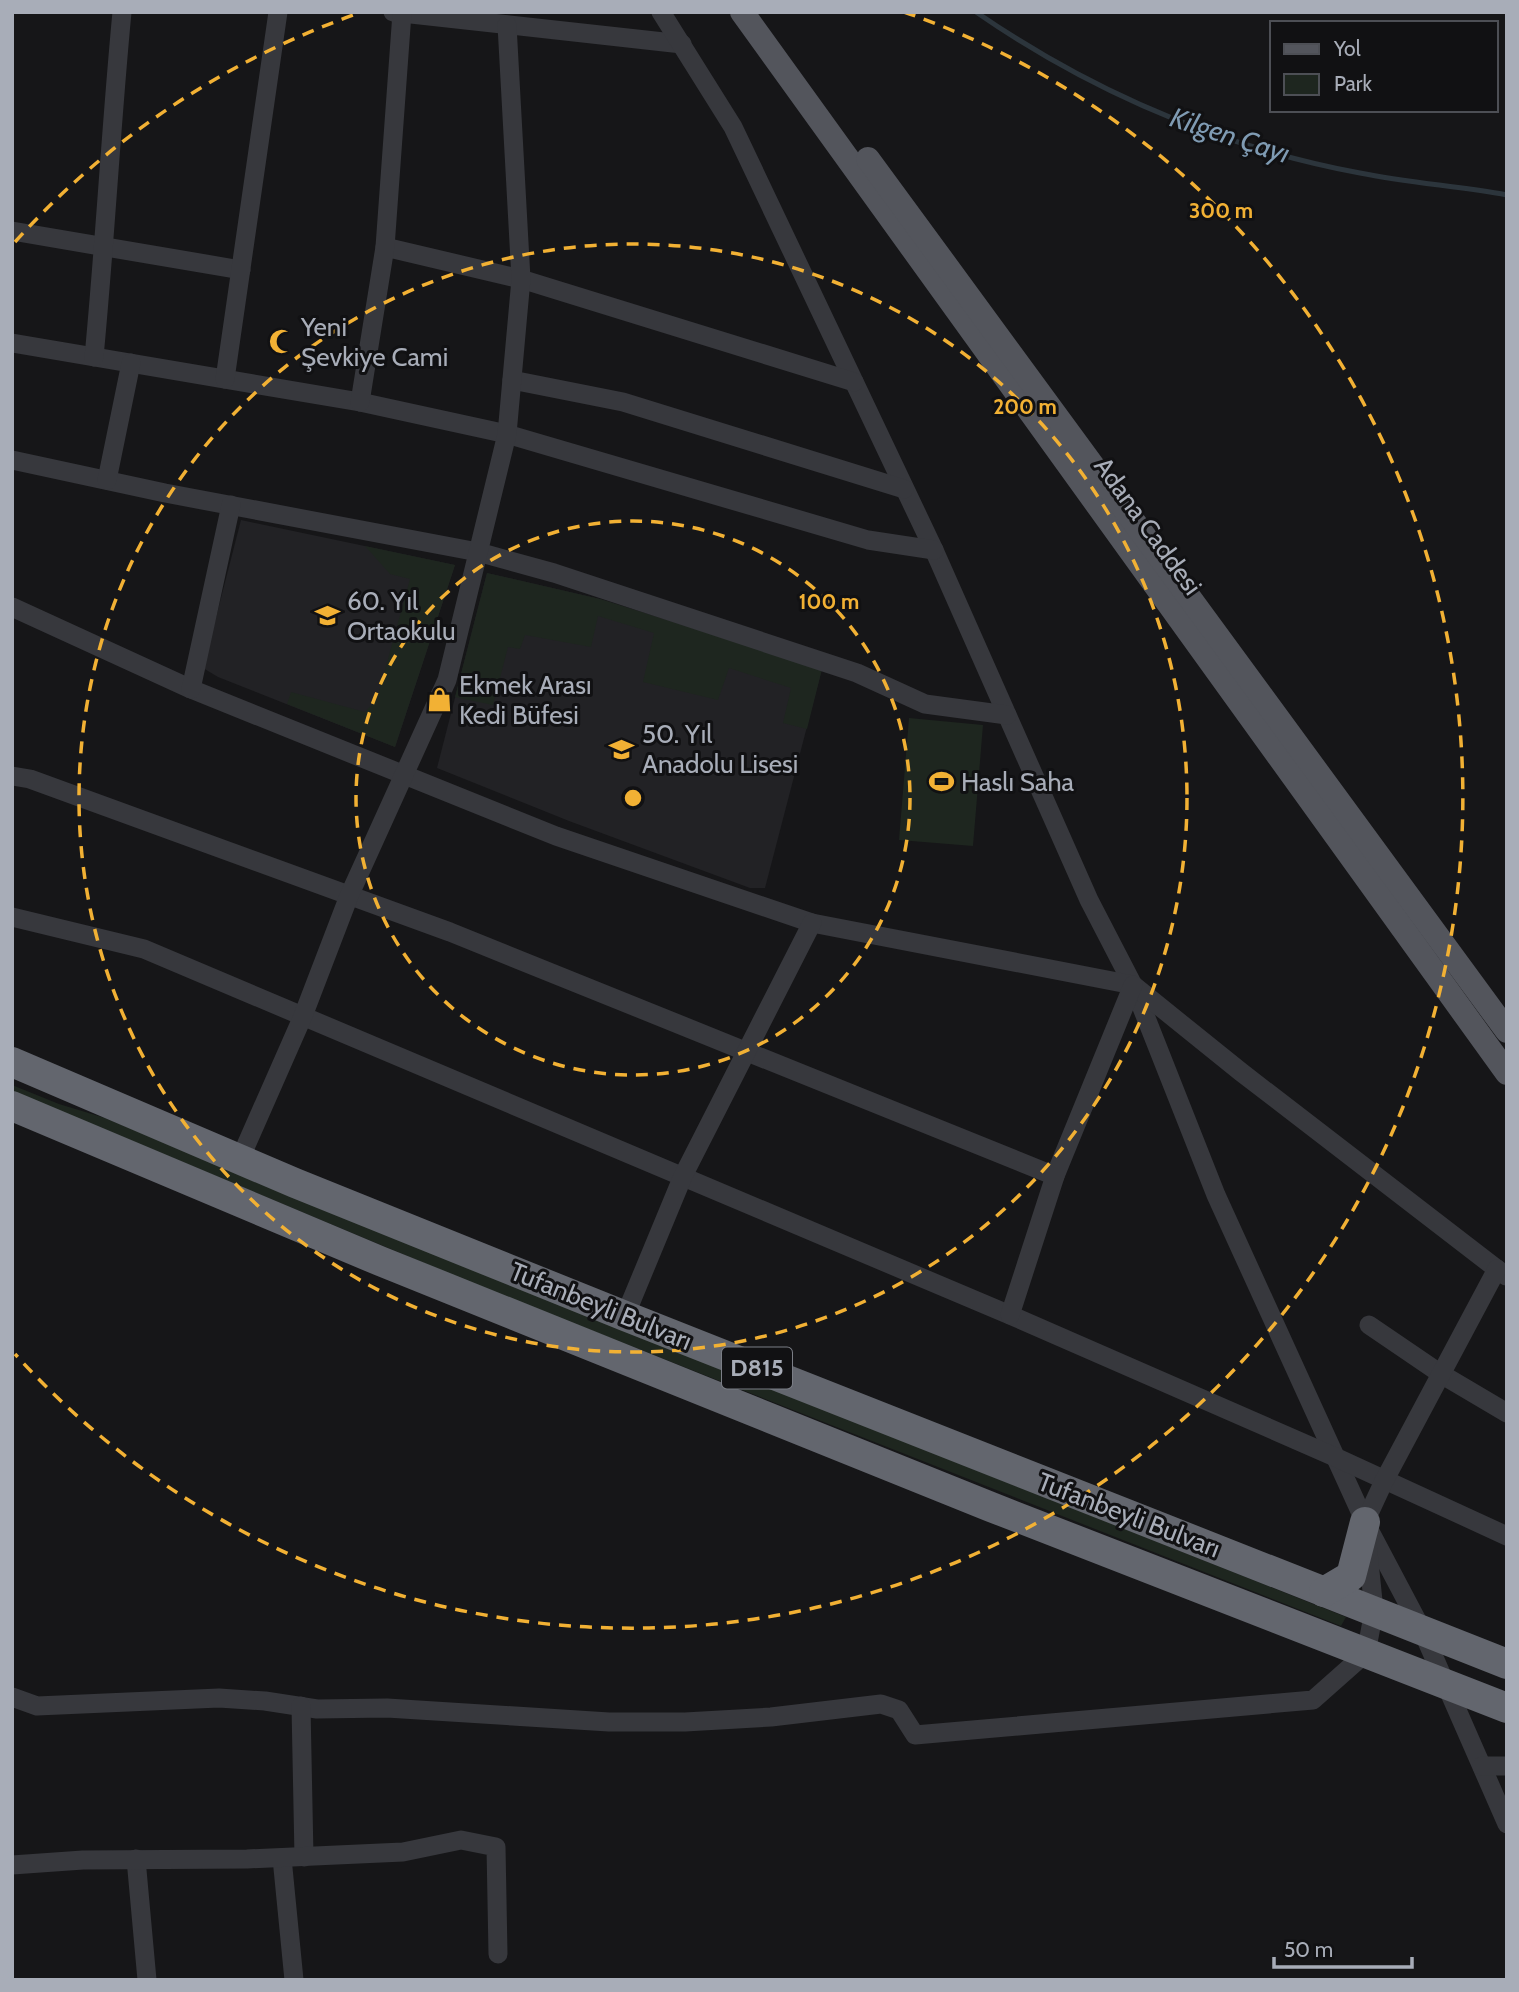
<svg xmlns="http://www.w3.org/2000/svg" width="1519" height="1992" font-family="Cabin,sans-serif">
  <style>
    .built { fill: #222225 }
    .green { fill: #1e261f }
    .lines { fill: none; stroke-linecap: round; stroke-linejoin: round }
    .stream { stroke: #2c353c; stroke-width: 5 }
    .minor { stroke: #37383d; stroke-width: 19 }
    .major { stroke: #53555c; stroke-width: 24 }
    .highway { stroke: #63666e; stroke-width: 30 }
    .ring { fill: none; stroke: #f2b134; stroke-width: 3.5; stroke-dasharray: 12 9 }
    .labels { text-anchor: middle; stroke-width: 6; stroke-linejoin: round; paint-order: stroke }
    .shield { fill: #111113; stroke: #7b7e86; stroke-width: 2 }
    .shield-label { font-size: 24px; font-weight: bold; fill: #a8adb8 }
    .poi-label { font-size: 26px; fill: #a8adb8; stroke: #111113; text-anchor: start }
    .street-label { font-size: 26px; fill: #a8adb8; stroke: #111113 }
    .water-label { font-size: 28px; font-style: italic; fill: #7f9bb3; stroke: #111113 }
    .centre { fill: #f2b134; stroke: #111113; stroke-width: 3.5 }
    .ring-label { font-size: 21px; text-anchor: middle; font-weight: bold; fill: #f2b134; stroke: #111113; stroke-width: 6; stroke-linejoin: round; paint-order: stroke }
  </style>
  <rect width="100%" height="100%" fill="#161618"/>
  <g class="built">
    <polygon points="241,520 455,565 395,747 218,677 203,668"/>
    <polygon points="487,573 600,599 822,669 765,888 750,888 569,821 437,768"/>
  </g>
  <g class="green">
    <polygon points="365,546 455,565 395,747 287,704 291,692 365,712 377,699 410,579 390,574"/>
    <polygon points="487,573 600,599 822,669 807,729 783,723 791,688 729,668 718,700 643,682 654,633 598,616 591,647 525,635 520,649 508,647 493,705 455,697"/>
    <polygon points="909,718 983,725 973,846 899,840"/>
    <polygon points="12,1085 59,1104 105,1118 485,1275 1346,1617 1341,1626 484,1288 12,1091"/>
  </g>
  <g class="lines">
    <path class="stream" d="M976,12C1092,92 1221,147 1360,173C1409,183 1458,186 1507,195"/>
    <g class="minor">
      <polyline points="393,12 682,44"/>
      <polyline points="661,12 733,127 934,550 1089,900 1133,985 1216,1195 1365,1522 1422,1630 1507,1824"/>
      <polyline points="12,231 241,270"/>
      <polyline points="385,247 521,279 854,382"/>
      <polyline points="12,343 360,402 507,434 868,540 934,550"/>
      <path d="M94,357C105,242 111,127 122,12"/>
      <polyline points="225,379 278,12"/>
      <polyline points="512,380 623,402 904,489"/>
      <polyline points="360,402 385,247 402,13"/>
      <polyline points="12,460 165,493 478,552 554,573 857,673 925,704 1007,715"/>
      <polyline points="107,480 131,363"/>
      <polyline points="12,607 191,689 556,836 812,923 1133,985 1241,1072 1506,1276"/>
      <polyline points="191,689 231,505"/>
      <polyline points="12,776 30,779 450,932 1055,1176"/>
      <polyline points="12,917 144,949 1010,1315 1335,1457 1507,1536"/>
      <polyline points="240,1159 303,1016 349,896 447,680 507,434 521,279 507,25"/>
      <polyline points="1010,1315 1055,1176 1133,985"/>
      <polyline points="625,1316 683,1176 812,923"/>
      <polyline points="1369,1325 1441,1374 1507,1413"/>
      <polyline points="12,1697 37,1706 219,1698 265,1701 317,1709 387,1708 609,1722 685,1722 771,1717 881,1704 899,1710 915,1735 1313,1700 1366,1653 1374,1611 1365,1522 1384,1481 1497,1269"/>
      <polyline points="301,1706 304,1857"/>
      <polyline points="1482,1766 1507,1766"/>
      <polyline points="282,1858 294,1980"/>
      <polyline points="136,1859 147,1980"/>
      <polyline points="12,1865 83,1860 247,1859 403,1852 461,1840 496,1847 498,1954"/>
    </g>
    <g class="major">
      <polyline points="742,12 1507,1073"/>
      <polyline points="868,159 1507,1031"/>
    </g>
    <g class="highway">
      <polyline points="12,1062 295,1183 625,1316 1507,1664"/>
      <polyline points="12,1106 380,1261 991,1507 1507,1708"/>
      <polyline points="1324,1592 1351,1576 1365,1522"/>
    </g>
  </g>
  <g class="ring">
    <circle cx="633" cy="798" r="277"/>
    <circle cx="633" cy="798" r="554"/>
    <path d="M15 242A831 831 0 0 1 362 12M904 12A831 831 0 1 1 15 1354"/>
  </g>
  <defs>
    <symbol id="mosque-bare" viewBox="-9 -9 18 18"><path d="M3.5-4.9A6 6 0 1 0 3.5 4.9A5 5 0 1 1 3.5-4.9Z" fill="#f2b134" stroke="#111113" stroke-width="2.5" paint-order="stroke"/></symbol>
    <symbol id="school-bare" viewBox="-9 -9 18 18"><path d="M0-5L7-2L0 1L-7-2ZM-4 1L0 2.5L4 1V4Q0 6-4 4Z" fill="#f2b134" stroke="#111113" stroke-width="2.5" paint-order="stroke"/></symbol>
    <symbol id="shop-bare" viewBox="-9 -9 18 18"><path d="M-5-2.5h2.3a2.7 3.5 0 0 1 5.4 0H5L5.5 6h-11ZM-1.5-2.5h3a1.5 2.3 0 0 0-3 0Z" fill="#f2b134" stroke="#111113" stroke-width="2.5" paint-order="stroke"/></symbol>
    <symbol id="stadium-bare" viewBox="-9 -9 18 18"><path d="M0-5a6.5 5 0 1 0 0 10a6.5 5 0 1 0 0-10ZM-3.5-1.8h7v3.6h-7Z" fill="#f2b134" stroke="#111113" stroke-width="2.5" paint-order="stroke"/></symbol>
  </defs>
  <g fill-rule="evenodd">
    <use href="#mosque-bare" x="264" y="324" width="35" height="35"/>
    <use href="#school-bare" x="310" y="598" width="35" height="35"/>
    <use href="#shop-bare" x="422" y="682" width="35" height="35"/>
    <use href="#school-bare" x="604" y="732" width="35" height="35"/>
    <use href="#stadium-bare" x="924" y="764" width="35" height="35"/>
  </g>
  <g class="labels">
    <rect class="shield" x="722" y="1347.5" width="70" height="41" rx="5"/>
    <g class="shield-label">
      <text x="757" y="1376">D815</text>
    </g>
    <g class="poi-label">
      <text x="301" y="336">Yeni<tspan x="301" dy="30">Şevkiye Cami</tspan></text>
      <text x="347" y="610">60. Yıl<tspan x="347" dy="30">Ortaokulu</tspan></text>
      <text x="459" y="694">Ekmek Arası<tspan x="459" dy="30">Kedi Büfesi</tspan></text>
      <text x="642" y="743">50. Yıl<tspan x="642" dy="30">Anadolu Lisesi</tspan></text>
      <text x="961" y="791">Haslı Saha</text>
    </g>
    <g class="street-label">
      <text transform="translate(1148 526) rotate(54)" y="9">Adana Caddesi</text>
      <text transform="translate(601 1306) rotate(22)" y="9">Tufanbeyli Bulvarı</text>
      <text transform="translate(1129 1515) rotate(21)" y="9">Tufanbeyli Bulvarı</text>
    </g>
    <g class="water-label">
      <text transform="translate(1230 135) rotate(18)" y="10">Kilgen Çayı</text>
    </g>
  </g>
  <circle cx="633" cy="798" r="10" class="centre"/>
  <g class="ring-label">
    <text x="1221" y="218">300 m</text>
    <text x="1025" y="414">200 m</text>
    <text x="829" y="609">100 m</text>
  </g>
  <rect width="1519" height="1992" fill="none" stroke="#a8adb8" stroke-width="28"/>
  <rect x="1270" y="21" width="228" height="91" fill="#111113" stroke="#4d4f55" stroke-width="2"/>
  <rect x="1284" y="44" width="35" height="10" fill="#53555c" stroke="#4d4f55" stroke-width="2"/>
  <text x="1334" y="56" font-size="21" fill="#a8adb8">Yol</text>
  <rect x="1284" y="74" width="35" height="21" fill="#1e261f" stroke="#4d4f55" stroke-width="2"/>
  <text x="1334" y="91" font-size="21" fill="#a8adb8">Park</text>
  <path d="M1274 1957v10h138v-10" fill="none" stroke="#a8adb8" stroke-width="3.5"/>
  <text x="1284" y="1957" font-size="21" fill="#a8adb8" stroke="#111113" stroke-width="5" paint-order="stroke">50 m</text>
</svg>
